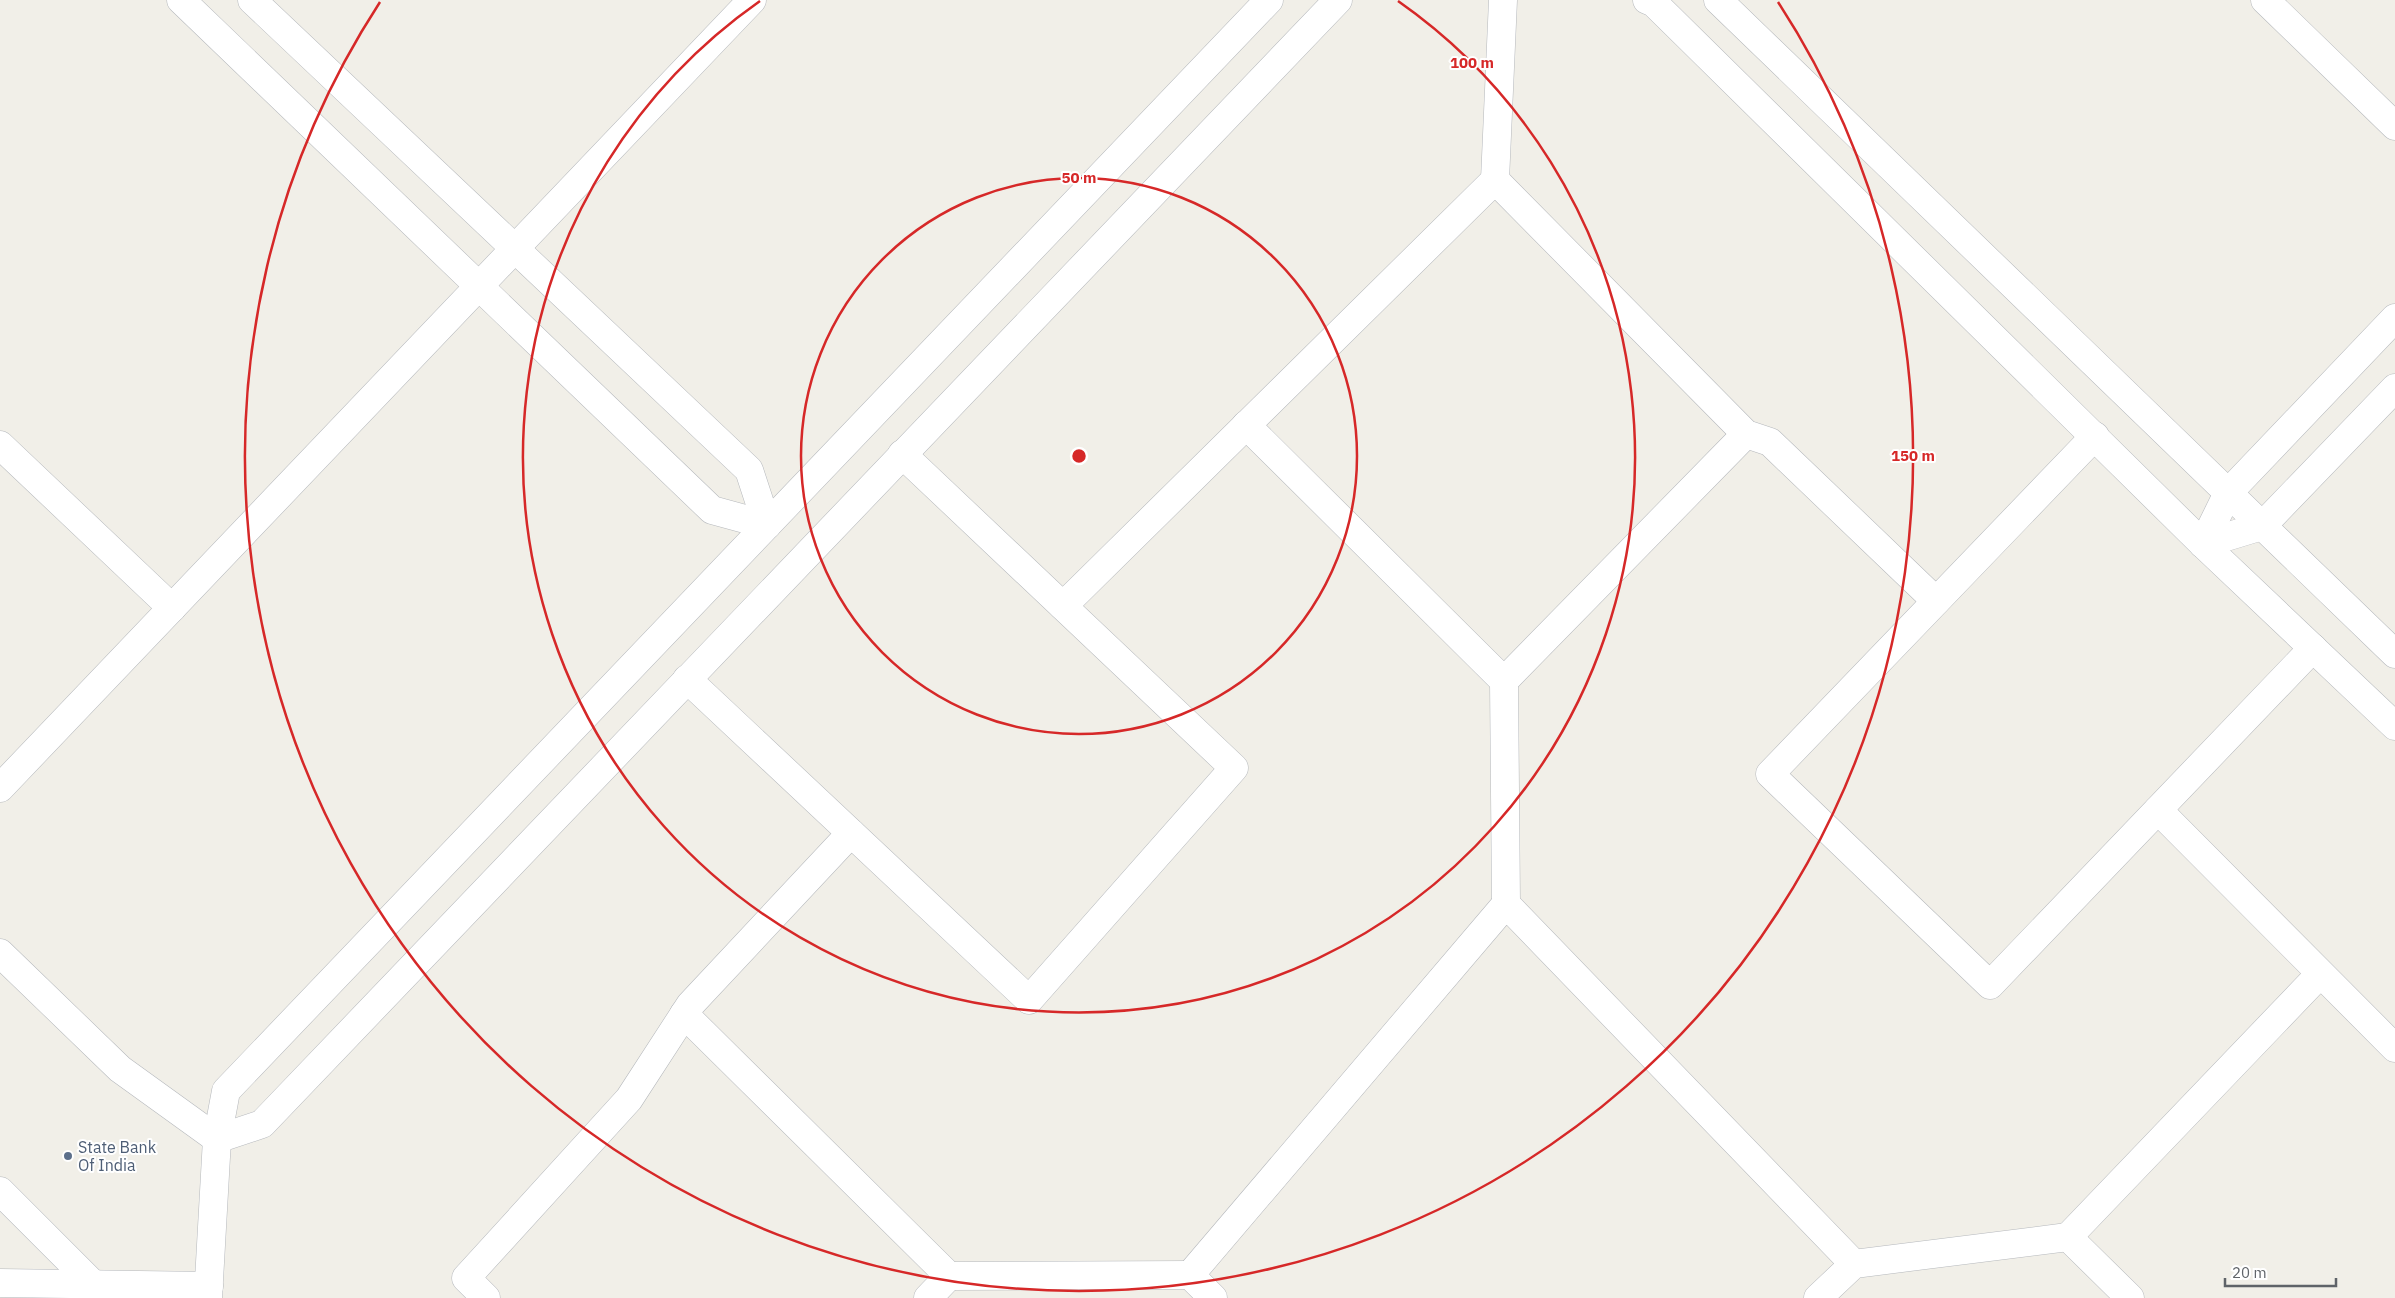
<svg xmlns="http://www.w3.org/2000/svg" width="2395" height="1298" font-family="'IBM Plex Sans',sans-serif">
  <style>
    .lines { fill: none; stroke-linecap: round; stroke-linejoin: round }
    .minor-casing { stroke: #b5b8bc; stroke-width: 29 }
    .minor { stroke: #fff; stroke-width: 28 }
    .ring { fill: none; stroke: #d62828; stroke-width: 2.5 }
    .service-dot { fill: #5c6f8a; stroke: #fff; stroke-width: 2 }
    .labels { text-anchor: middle; stroke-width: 4; stroke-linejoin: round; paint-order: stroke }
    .service-label { font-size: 16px; fill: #4e5e75; stroke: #fff; text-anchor: start }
    .centre { fill: #d62828; stroke: #fff; stroke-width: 2.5 }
    .ring-label { font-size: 15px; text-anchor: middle; font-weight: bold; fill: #d62828; stroke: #fff; stroke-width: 4; stroke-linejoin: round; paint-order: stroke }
  </style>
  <rect width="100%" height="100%" fill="#f1efe8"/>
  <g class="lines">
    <defs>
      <g id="minor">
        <polyline points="181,0 712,510 767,525"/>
        <polyline points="252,0 749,470 767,525"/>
        <polyline points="1647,0 1654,3 2203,544 2395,726"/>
        <polyline points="1718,0 2395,654"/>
        <polyline points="2265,0 2395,126"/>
        <polyline points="1495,180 1503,0"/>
        <polyline points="1246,425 1504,681 1746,434"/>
        <polyline points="2095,436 1770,774 1990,985 2313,648"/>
        <polyline points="0,445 172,608"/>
        <polyline points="2203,544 2228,493 2395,318"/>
        <polyline points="2203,544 2262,526 2395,388"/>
        <polyline points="1063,606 1495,180 1746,434 1770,442 1936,601"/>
        <polyline points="687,679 1029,1000 1234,768 902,454"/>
        <polyline points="1504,681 1506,904"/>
        <polyline points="0,788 752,0"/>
        <polyline points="2158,810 2395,1048"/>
        <polyline points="0,953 120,1069 217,1139"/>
        <polyline points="684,1014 949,1276 928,1298"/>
        <polyline points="217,1139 262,1124 1338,0"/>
        <polyline points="0,1191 93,1284"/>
        <polyline points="949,1276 1190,1275"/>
        <polyline points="0,1283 209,1286"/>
        <polyline points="208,1298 217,1139 226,1091 1269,0"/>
        <polyline points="486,1298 466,1278 629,1099 690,1005 851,833"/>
        <polyline points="1213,1298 1190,1275 1506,904 1854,1264"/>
        <polyline points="1818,1298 1854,1264 2068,1237"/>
        <polyline points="2130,1298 2068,1237 2320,974"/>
      </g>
    </defs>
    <use href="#minor" class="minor-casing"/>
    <use href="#minor" class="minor"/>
  </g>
  <g class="ring">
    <circle cx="1079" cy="456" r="278"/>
    <path d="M1398 1A556 556 0 1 1 760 1"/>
    <path d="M1778 2A834 834 0 1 1 380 2"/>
  </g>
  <circle class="service-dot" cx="68" cy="1156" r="5"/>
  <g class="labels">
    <g class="service-label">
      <text x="78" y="1153">State Bank<tspan x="78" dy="18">Of India</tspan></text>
    </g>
  </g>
  <circle cx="1079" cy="456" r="8" class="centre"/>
  <g class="ring-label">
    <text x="1472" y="68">100 m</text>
    <text x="1079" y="183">50 m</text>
    <text x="1913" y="461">150 m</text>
  </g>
  <path d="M2225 1278v8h111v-8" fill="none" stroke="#5f6368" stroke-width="2.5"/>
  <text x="2232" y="1278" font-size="15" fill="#5f6368" stroke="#ffffff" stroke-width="4" paint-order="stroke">20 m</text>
</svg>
